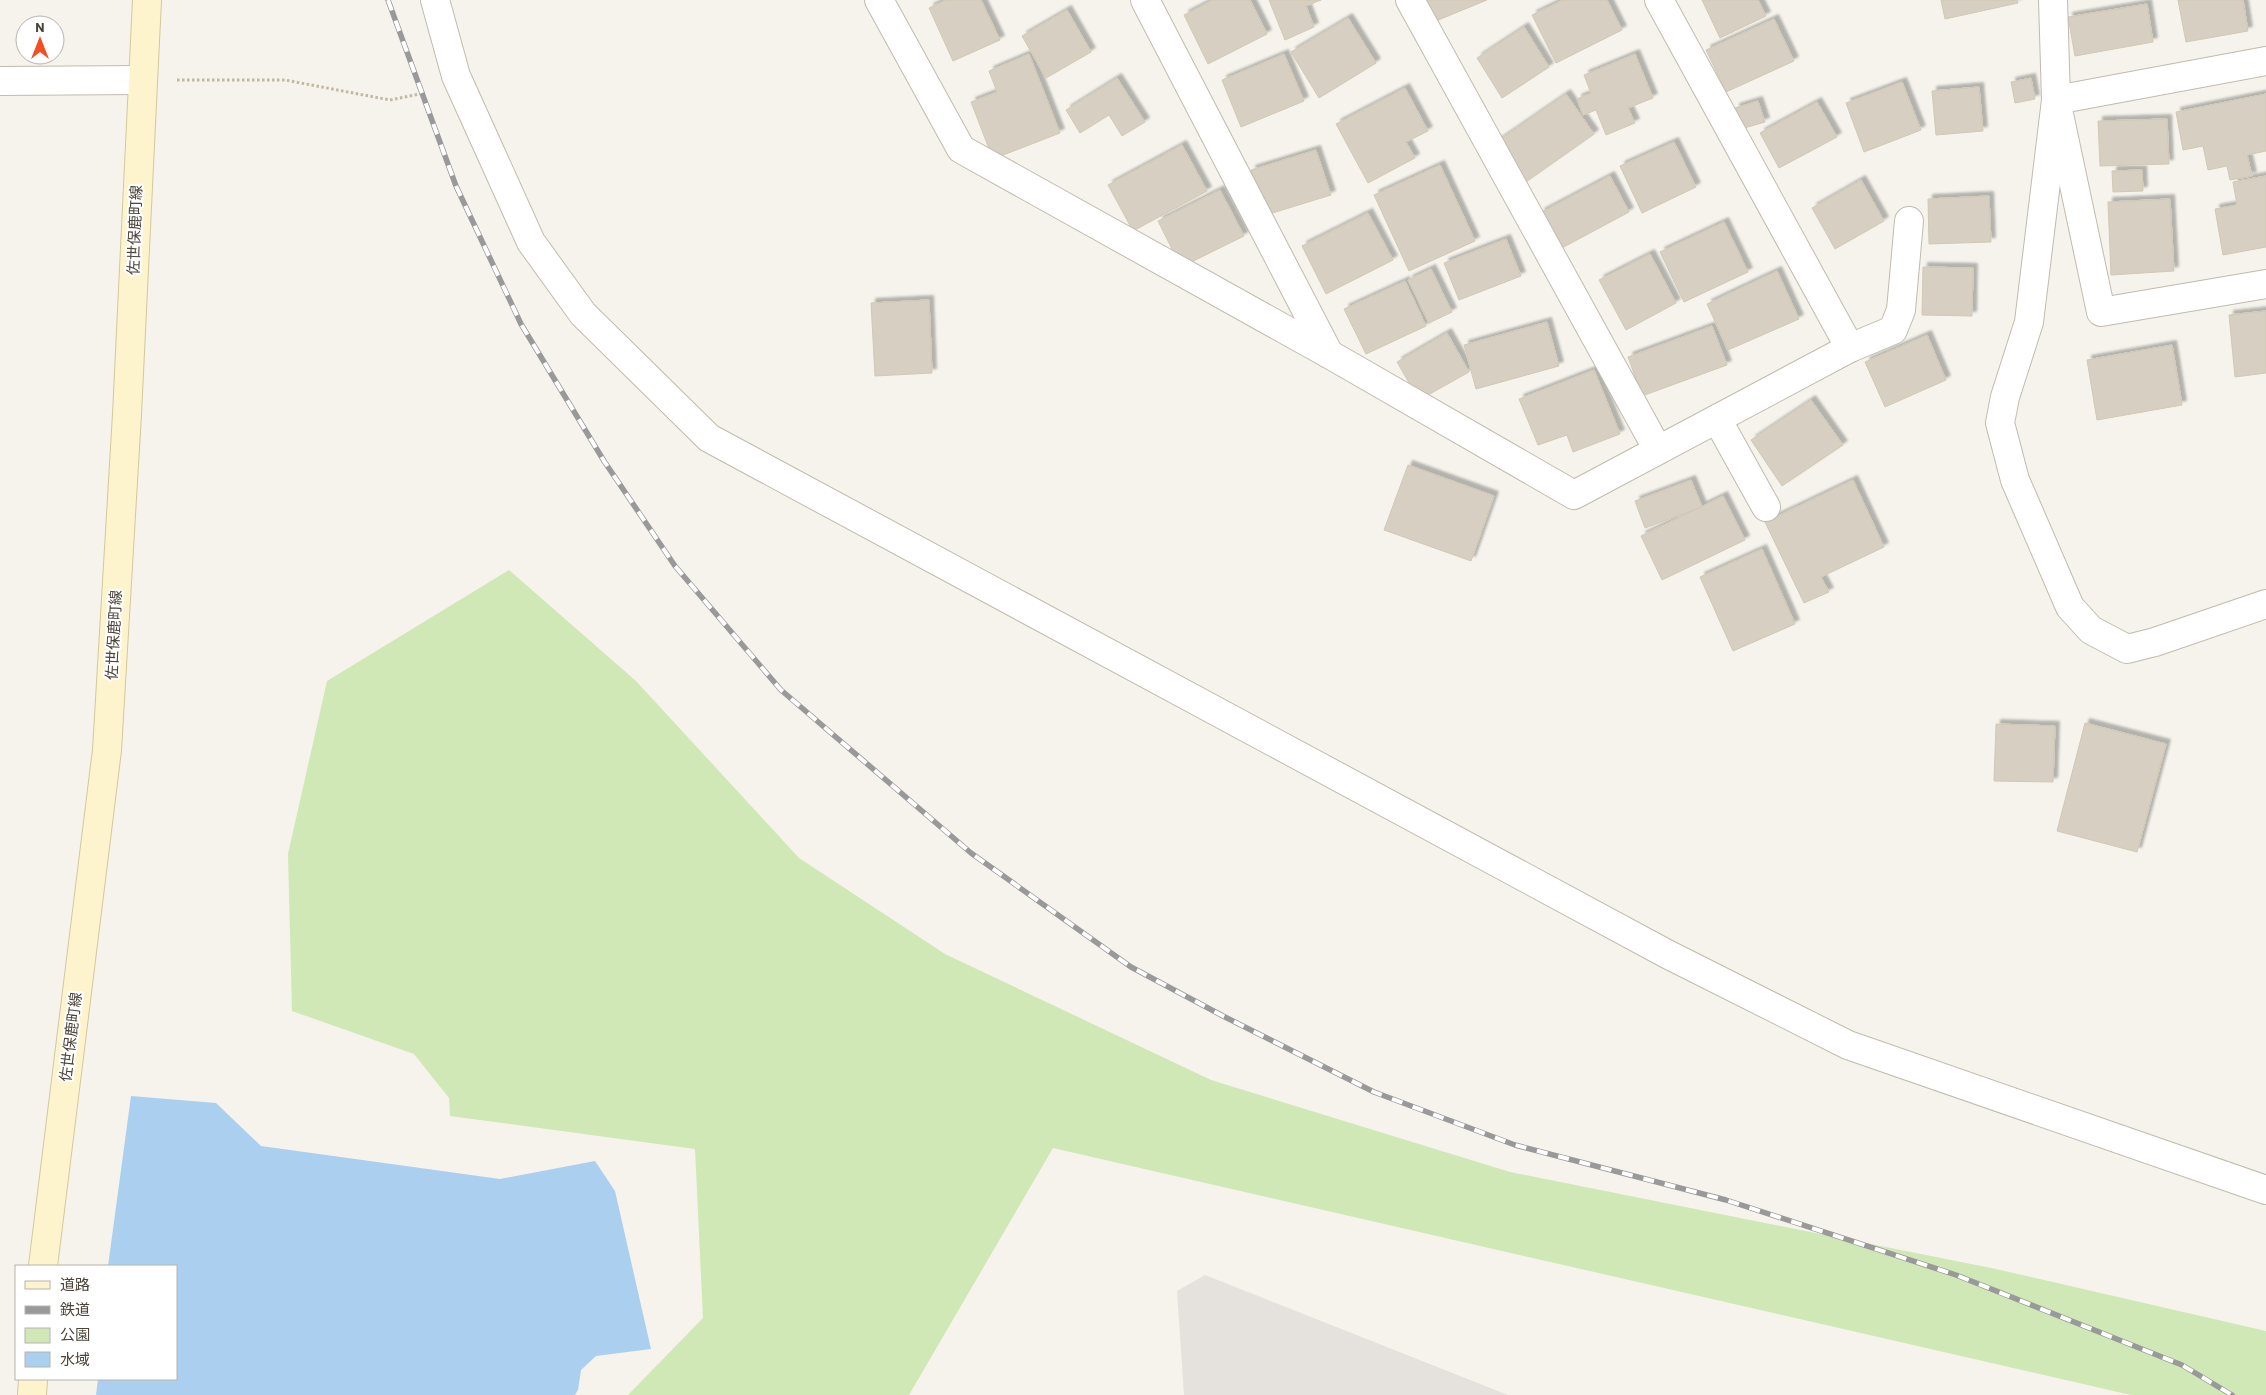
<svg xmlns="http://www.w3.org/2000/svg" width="2266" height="1395" font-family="Barlow,'Noto Sans JP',sans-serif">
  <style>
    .industrial { fill: #e5e2dd }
    .green { fill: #cfe8b6 }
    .water { fill: #abd0ef }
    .building { fill: #d7cfc1; stroke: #d1c8b4; filter: url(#shadow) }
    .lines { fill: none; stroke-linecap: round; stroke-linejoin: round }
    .minor-casing { stroke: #c1bbae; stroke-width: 30 }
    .tertiary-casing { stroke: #c1bbae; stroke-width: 30 }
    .secondary-casing { stroke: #d3c89c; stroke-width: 30 }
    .path { stroke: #c2b8a0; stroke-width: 3; stroke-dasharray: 2.5 2.5; stroke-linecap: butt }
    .minor { stroke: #fff; stroke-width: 28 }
    .tertiary { stroke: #fff; stroke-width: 28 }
    .secondary { stroke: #fdf4ce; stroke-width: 28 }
    .rail-casing { stroke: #999; stroke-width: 5.5 }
    .rail { stroke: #fff; stroke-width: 4; stroke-dasharray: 11; stroke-linecap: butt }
    .labels { text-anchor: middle; stroke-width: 4; stroke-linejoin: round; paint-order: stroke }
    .street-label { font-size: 15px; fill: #4a4439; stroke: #fff }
  </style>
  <defs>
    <filter id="shadow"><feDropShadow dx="4.5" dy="-4.5" stdDeviation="1" flood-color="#0004"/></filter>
  </defs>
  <rect width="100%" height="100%" fill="#f5f3eb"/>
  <polygon class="industrial" points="1205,1275 1508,1395 1184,1395 1177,1291"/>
  <polygon class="green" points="509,570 636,681 799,858 945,954 1211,1080 1510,1172 1996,1269 2266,1331 2266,1395 2131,1395 1053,1148 909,1395 628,1395 703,1318 695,1149 450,1116 449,1098 414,1054 292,1011 288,854 327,681"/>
  <polygon class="water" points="131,1096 216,1103 261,1146 500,1179 595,1161 615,1191 651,1349 596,1356 581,1370 578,1390 575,1395 96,1395 98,1379 176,1379 176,1266 108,1266"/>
  <g class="building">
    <polygon points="946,0 981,0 1000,40 953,61 929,8"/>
    <polygon points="1213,0 1250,0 1267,34 1208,64 1184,15"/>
    <polygon points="1269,0 1321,0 1306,6 1314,27 1285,40"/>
    <polygon points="1421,0 1487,0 1431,23"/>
    <polygon points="1563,0 1607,0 1622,30 1556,63 1532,15"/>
    <polygon points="1702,0 1758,0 1766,16 1720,38"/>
    <polygon points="1941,0 2017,0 2018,3 1945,19"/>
    <polygon points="2178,0 2243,0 2248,31 2186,42"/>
    <polygon points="2147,4 2153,42 2075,56 2068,17"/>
    <polygon points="1067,10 1091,52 1046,78 1022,36"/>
    <polygon points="1348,18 1376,63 1319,98 1291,52"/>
    <polygon points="1774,19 1794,61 1726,92 1706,50"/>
    <polygon points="1524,27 1549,67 1502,98 1477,58"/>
    <polygon points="1029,54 1060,133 993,159 971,102 997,92 989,71"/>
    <polygon points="1284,54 1304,101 1241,127 1222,80"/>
    <polygon points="1635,54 1653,98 1628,108 1635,123 1606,135 1596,110 1583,115 1577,99 1591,93 1584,75"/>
    <polygon points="1117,78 1145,122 1122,136 1109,115 1080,133 1066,110"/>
    <polygon points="2031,78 2035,99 2015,103 2011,82"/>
    <polygon points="1902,82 1921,130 1864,152 1846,103"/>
    <polygon points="1979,87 1983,131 1936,135 1932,91"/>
    <polygon points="1405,88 1428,131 1406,142 1415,158 1368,183 1336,124"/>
    <polygon points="1566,94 1594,134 1523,184 1495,143"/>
    <polygon points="2266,94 2266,151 2247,155 2252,176 2230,180 2227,166 2208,170 2203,146 2183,150 2176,112"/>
    <polygon points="1758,101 1765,122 1741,129 1735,108"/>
    <polygon points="1817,102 1837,137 1779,168 1760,133"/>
    <polygon points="2167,119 2169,164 2100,166 2098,121"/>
    <polygon points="1674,142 1696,187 1642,213 1620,166"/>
    <polygon points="1182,145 1207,191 1133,231 1108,185"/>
    <polygon points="1316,150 1331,195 1266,215 1251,170"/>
    <polygon points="1440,165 1475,241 1409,271 1374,195"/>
    <polygon points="2142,170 2143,191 2113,192 2112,171"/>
    <polygon points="1610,176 1629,212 1560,249 1540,213"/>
    <polygon points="2266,176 2266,247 2223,255 2215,209 2237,205 2233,182"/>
    <polygon points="1861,180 1884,221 1835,249 1812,208"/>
    <polygon points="1220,190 1244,236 1181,267 1158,221"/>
    <polygon points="1989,196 1991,242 1929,244 1928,199"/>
    <polygon points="2170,199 2174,271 2111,275 2108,202"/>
    <polygon points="1368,213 1393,260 1326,294 1302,246"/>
    <polygon points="1724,222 1748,272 1684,302 1660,252"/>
    <polygon points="1506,239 1521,276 1459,300 1444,263"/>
    <polygon points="1650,254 1676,303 1626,330 1599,280"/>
    <polygon points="1923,267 1973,268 1972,316 1922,315"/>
    <polygon points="1431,269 1452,312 1429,323 1408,280"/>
    <polygon points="1777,271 1799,319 1728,350 1707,304"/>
    <polygon points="1405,281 1426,326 1366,354 1344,309"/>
    <polygon points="929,300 932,373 875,376 871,303"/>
    <polygon points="2266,311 2266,373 2235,377 2229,315"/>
    <polygon points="1547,322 1559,366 1476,389 1464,345"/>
    <polygon points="1712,326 1727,365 1642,396 1628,357"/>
    <polygon points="1447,333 1469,372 1419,400 1397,362"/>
    <polygon points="1927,335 1946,380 1885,407 1865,362"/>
    <polygon points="2172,345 2182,405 2097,420 2087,360"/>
    <polygon points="1594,370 1620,434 1573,452 1567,435 1538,445 1519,399"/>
    <polygon points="1811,400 1843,445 1782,486 1751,440"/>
    <polygon points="1408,465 1494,496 1471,561 1384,530"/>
    <polygon points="1691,480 1702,507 1645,528 1635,501"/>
    <polygon points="1853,480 1884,547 1821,577 1829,592 1804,603 1765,522"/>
    <polygon points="1723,496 1745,540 1662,580 1641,536"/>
    <polygon points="1762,549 1795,624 1733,651 1700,577"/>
    <polygon points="2085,723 2166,744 2137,852 2057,831"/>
    <polygon points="1996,724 2055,726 2053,782 1994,781"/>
  </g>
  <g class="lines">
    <defs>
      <g id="minor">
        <polyline points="879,0 961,149 1329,354 1574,495 1850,348 1893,330 1901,310 1909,221"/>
        <polyline points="1145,0 1329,354"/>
        <polyline points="1410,0 1658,450"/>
        <polyline points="1659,0 1850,348"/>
        <polyline points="2053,0 2056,100 2101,312 2266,284"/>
        <polyline points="2056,100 2266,61"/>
        <polyline points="1717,419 1766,507"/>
      </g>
      <g id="tertiary">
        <polyline points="435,0 456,76 531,242 583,314 709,438 1667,954 1848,1045 2266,1190"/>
        <polyline points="0,81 141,80"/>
        <polyline points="2056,100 2029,322 2005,397 2000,423 2015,480 2070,607 2091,630 2127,649 2155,642 2266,604"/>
      </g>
      <g id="secondary">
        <polyline points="43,1266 107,750 127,414 147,0"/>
        <polyline points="32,1395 33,1379"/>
      </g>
    </defs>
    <use href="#minor" class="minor-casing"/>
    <use href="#tertiary" class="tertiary-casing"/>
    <use href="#secondary" class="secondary-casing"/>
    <polyline class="path" points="177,80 285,80 390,100 425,93"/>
    <use href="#minor" class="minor"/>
    <use href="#tertiary" class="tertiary"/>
    <use href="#secondary" class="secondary"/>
    <defs>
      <polyline id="rail" points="388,0 456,186 521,324 604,461 675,566 781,690 971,853 1131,967 1223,1016 1374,1092 1515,1145 1726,1200 1956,1275 2182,1365 2232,1395"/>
    </defs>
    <use href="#rail" class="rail-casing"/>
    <use href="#rail" class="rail"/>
  </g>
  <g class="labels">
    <g class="street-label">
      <text transform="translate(135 230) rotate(-88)" y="5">佐世保鹿町線</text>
      <text transform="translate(114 635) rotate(-87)" y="5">佐世保鹿町線</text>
      <text transform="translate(71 1037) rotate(-83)" y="5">佐世保鹿町線</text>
    </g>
  </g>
  <rect x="15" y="1265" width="162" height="115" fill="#ffffff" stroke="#b7b4b0"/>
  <rect x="25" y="1281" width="25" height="8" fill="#fdf4ce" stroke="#b7b4b0"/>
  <text x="60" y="1290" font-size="15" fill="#4a4439">道路</text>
  <rect x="25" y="1306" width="25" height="8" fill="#999999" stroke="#b7b4b0"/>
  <text x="60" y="1315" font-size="15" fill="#4a4439">鉄道</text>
  <rect x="25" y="1328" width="25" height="15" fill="#cfe8b6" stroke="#b7b4b0"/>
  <text x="60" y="1340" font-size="15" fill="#4a4439">公園</text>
  <rect x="25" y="1352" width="25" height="15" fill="#abd0ef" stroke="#b7b4b0"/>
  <text x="60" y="1365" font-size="15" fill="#4a4439">水域</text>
  <g transform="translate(40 40)"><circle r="24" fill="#ffffff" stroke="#b7b4b0"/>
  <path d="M0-4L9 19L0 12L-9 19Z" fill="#f44e24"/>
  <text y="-8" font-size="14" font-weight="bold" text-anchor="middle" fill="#4a4439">N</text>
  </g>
</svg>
